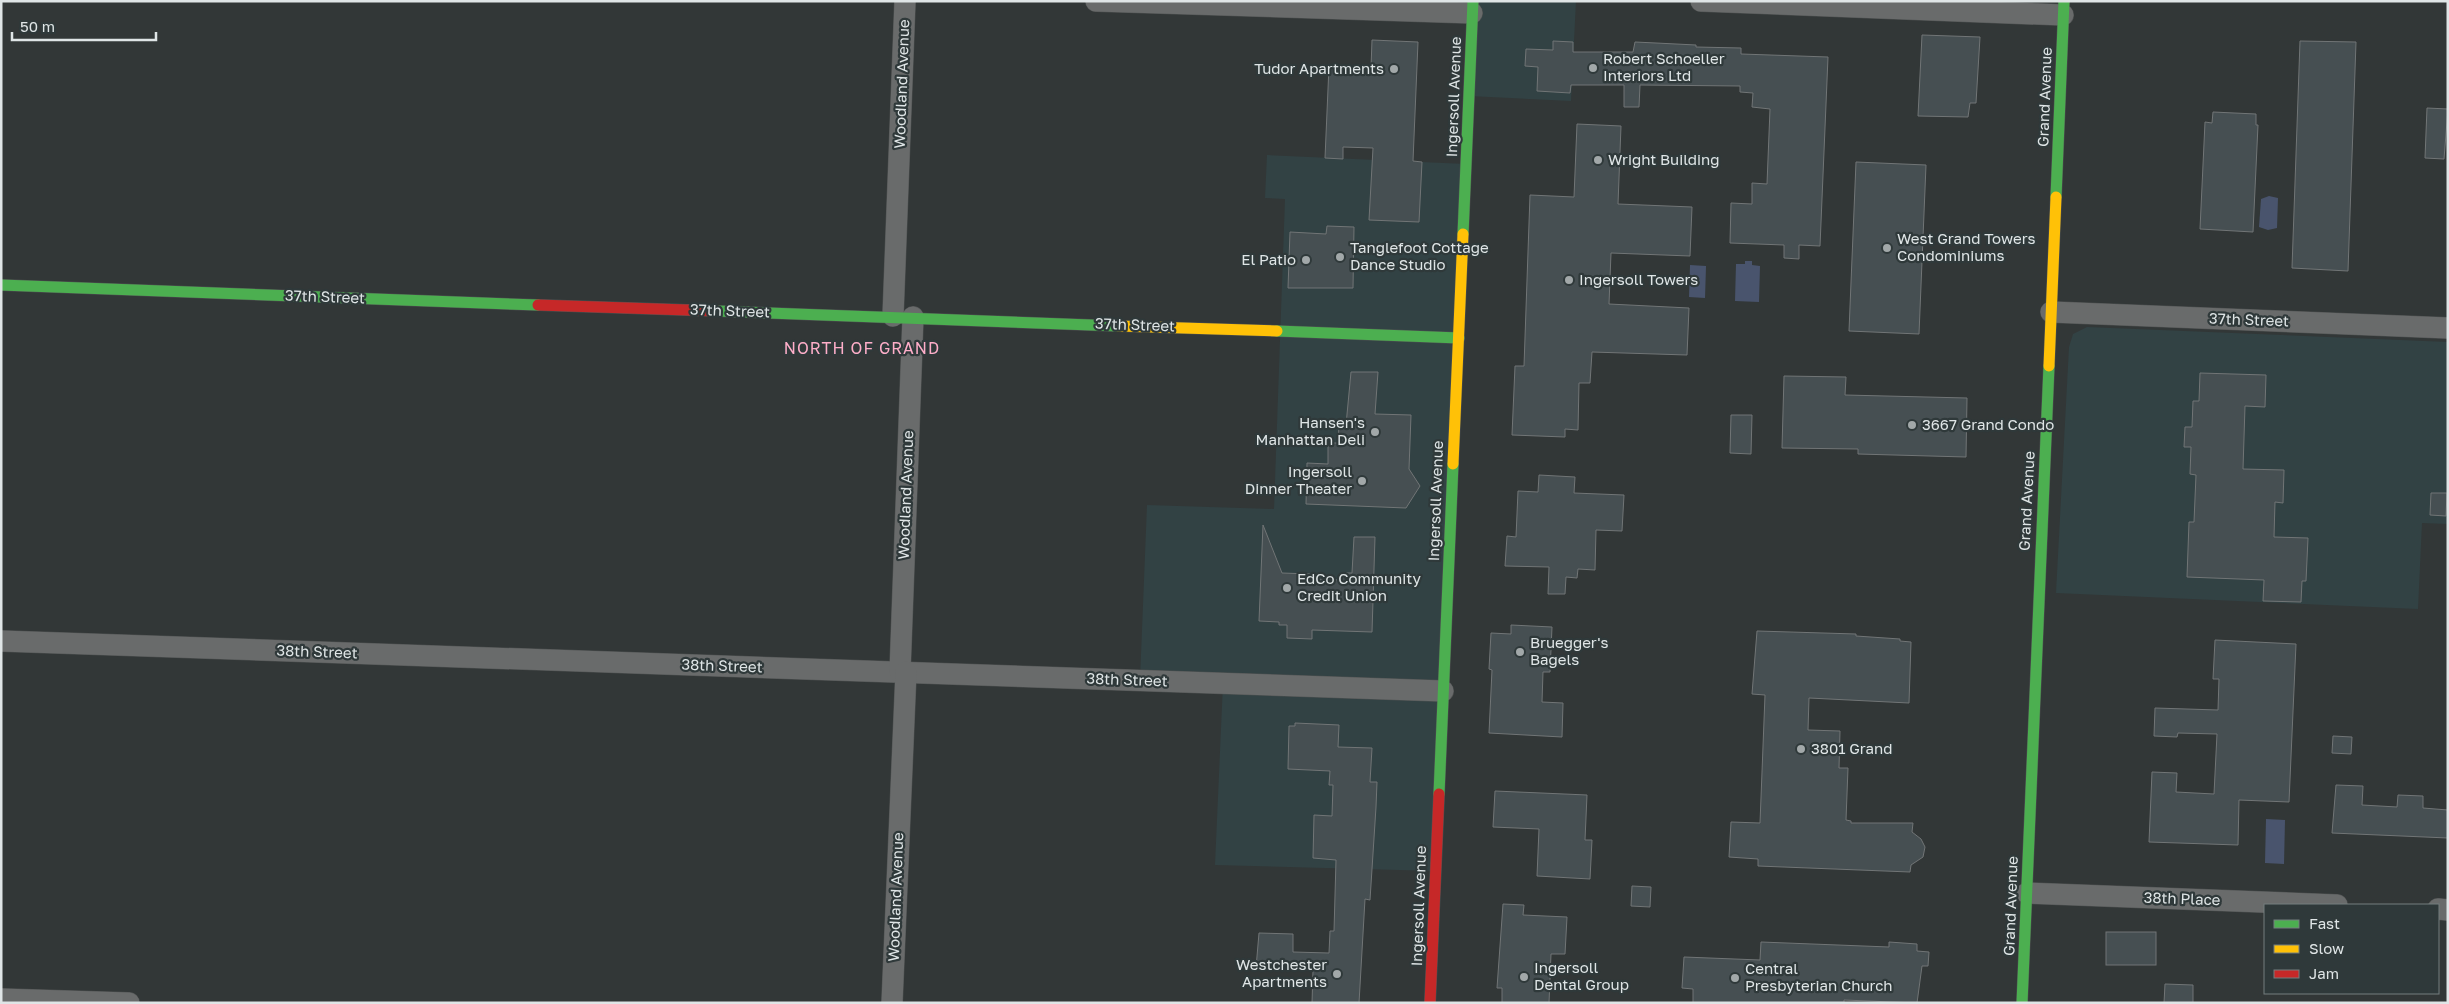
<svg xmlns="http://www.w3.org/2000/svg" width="2449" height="1004" font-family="'Golos Text',sans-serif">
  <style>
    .built { fill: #324244 }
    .water { fill: #49546d }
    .building { fill: #464f52; stroke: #717576 }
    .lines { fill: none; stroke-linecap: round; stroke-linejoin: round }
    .street-casing { stroke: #4f5252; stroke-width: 22 }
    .fast-casing { stroke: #4f5252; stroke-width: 12 }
    .slow-casing { stroke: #4f5252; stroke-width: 12 }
    .jam-casing { stroke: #4f5252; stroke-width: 12 }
    .street { stroke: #696b6b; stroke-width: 21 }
    .fast { stroke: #4caf50; stroke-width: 11 }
    .slow { stroke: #ffc107; stroke-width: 11 }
    .jam { stroke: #c62828; stroke-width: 11 }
    .poi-dot { fill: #a2a8a9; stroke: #2f393a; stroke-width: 2 }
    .labels { text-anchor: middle; stroke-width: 4.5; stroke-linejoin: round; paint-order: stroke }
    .poi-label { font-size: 15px; fill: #dfe5e6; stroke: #2f393a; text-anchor: start }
    .street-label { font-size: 15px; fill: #dfe5e6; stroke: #2f393a }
    .neighbourhood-label { font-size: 16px; letter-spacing: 1px; fill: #feaec9; stroke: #2f393a }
  </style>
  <rect width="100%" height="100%" fill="#323737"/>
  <g class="built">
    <polygon points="1283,1 1576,1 1571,101 1469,96 1472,13"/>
    <polygon points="1267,155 1466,164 1436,871 1215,865 1223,683 1140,680 1147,505 1274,509 1285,199 1265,198"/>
    <polygon points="2087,327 2448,342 2448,524 2422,523 2418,609 2056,593 2069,347 2073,334"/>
  </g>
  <g class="water">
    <polygon points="2269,196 2278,198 2277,228 2268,230 2259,227 2261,199"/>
    <polygon points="1745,261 1752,261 1752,265 1760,266 1759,302 1735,301 1736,264 1745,264"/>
    <polygon points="1690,265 1706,266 1705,298 1689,297"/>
    <polygon points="2266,819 2285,820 2284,864 2265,863"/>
  </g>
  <g class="building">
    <polygon points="1922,35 1980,37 1976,103 1970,103 1968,117 1918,116"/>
    <polygon points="1372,40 1418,42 1413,161 1422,162 1419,222 1369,220 1373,148 1343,147 1343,159 1325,158 1329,66 1371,68"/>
    <polygon points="1553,41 1573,42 1573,52 1633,52 1635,42 1656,43 1696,45 1696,47 1741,48 1741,54 1828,57 1820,246 1799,245 1799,259 1784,258 1784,245 1730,243 1731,203 1752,204 1752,183 1767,184 1770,109 1752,107 1753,93 1740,92 1740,86 1640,85 1639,107 1624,107 1624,85 1571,85 1570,93 1537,91 1538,67 1525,66 1526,49 1553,50"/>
    <polygon points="2300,41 2356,42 2348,271 2292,268"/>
    <polygon points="2427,108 2448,109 2444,159 2425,158"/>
    <polygon points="2213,112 2256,114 2256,125 2258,125 2253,232 2200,229 2205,122 2212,123"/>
    <polygon points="1577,124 1621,126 1618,204 1692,207 1690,256 1611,253 1609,304 1689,308 1687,355 1592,352 1590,383 1579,383 1578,430 1565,429 1565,437 1512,435 1515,366 1524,366 1530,195 1574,197"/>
    <polygon points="1856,162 1926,165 1919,334 1849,331"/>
    <polygon points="1327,226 1354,227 1353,288 1288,288 1290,232 1326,234"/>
    <polygon points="1351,372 1378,372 1375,414 1411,415 1409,469 1420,486 1406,508 1306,504 1307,463 1328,464 1328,443 1338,443 1339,425 1346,425"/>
    <polygon points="2200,373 2266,375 2265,407 2245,406 2243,469 2284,470 2283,503 2275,502 2274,537 2308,538 2306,581 2302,581 2301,602 2263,601 2264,580 2187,577 2189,522 2194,522 2196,475 2190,474 2191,447 2184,447 2185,427 2192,427 2193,401 2199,401"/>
    <polygon points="1784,376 1846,377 1845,395 1967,398 1966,457 1858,454 1858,449 1782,448"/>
    <polygon points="1731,415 1752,415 1751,454 1730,453"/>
    <polygon points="1539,475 1575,477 1574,493 1624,495 1622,531 1596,530 1595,570 1578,569 1577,578 1566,577 1565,594 1548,594 1549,567 1505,566 1507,536 1516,537 1518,491 1538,492"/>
    <polygon points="2431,493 2447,493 2446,516 2430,515"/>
    <polygon points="1263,525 1282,573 1310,574 1310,579 1342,580 1343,573 1352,573 1354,537 1375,537 1372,632 1312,630 1312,639 1287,638 1287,625 1279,625 1279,622 1259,621"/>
    <polygon points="1511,625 1552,627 1550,672 1543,672 1542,702 1563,703 1562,737 1489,733 1492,670 1489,669 1491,633 1511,634"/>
    <polygon points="1757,631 1856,634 1856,636 1900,639 1900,641 1911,642 1909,703 1809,698 1808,730 1840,731 1839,768 1848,768 1846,820 1851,821 1851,823 1913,823 1912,832 1921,839 1925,847 1923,857 1911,865 1910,872 1758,866 1758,859 1729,857 1731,822 1760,823 1765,695 1752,694"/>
    <polygon points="2215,640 2296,644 2289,802 2239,800 2238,845 2149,842 2152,772 2177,773 2176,792 2214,794 2217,734 2178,733 2177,737 2154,736 2155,708 2218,710 2219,679 2213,679"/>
    <polygon points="1295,723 1339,725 1338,747 1372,748 1370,782 1377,782 1376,807 1370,900 1365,899 1359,1003 1312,1003 1313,970 1256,968 1259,933 1293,934 1293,952 1329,953 1330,931 1334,931 1336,860 1313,858 1314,815 1332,816 1333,785 1329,785 1330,771 1288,769 1289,726 1295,726"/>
    <polygon points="2333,736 2352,737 2351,754 2332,753"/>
    <polygon points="2336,785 2363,786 2362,805 2397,807 2398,795 2423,796 2423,808 2448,810 2448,838 2332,833"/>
    <polygon points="1495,791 1587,795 1585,840 1592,840 1590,879 1537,876 1539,829 1493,827"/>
    <polygon points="1632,886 1651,887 1650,907 1631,906"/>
    <polygon points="1503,904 1524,905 1523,915 1567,917 1565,954 1551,954 1549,1003 1502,1003 1502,988 1497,988"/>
    <rect x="2106" y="932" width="50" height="33"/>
    <polygon points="1761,942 1889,947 1889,942 1917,944 1917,951 1929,952 1928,966 1922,966 1917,1003 1844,1000 1844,1003 1693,1003 1693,989 1682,988 1684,957 1760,960"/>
    <polygon points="2165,984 2193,985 2193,1003 2164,1003"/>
  </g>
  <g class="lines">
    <defs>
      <g id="street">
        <polyline points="1096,1 1472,13"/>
        <polyline points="1701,1 2063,15"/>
        <polyline points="2051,312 2448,328"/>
        <polyline points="893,316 905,1"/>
        <polyline points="1,641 1443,691"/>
        <polyline points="900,672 913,317"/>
        <polyline points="2027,893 2337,905"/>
        <polyline points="2438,909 2448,910"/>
        <polyline points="1,999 129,1003"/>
        <polyline points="892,1003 906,672"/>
      </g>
      <g id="fast">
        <polyline points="2056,197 2064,1"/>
        <polyline points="1463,234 1473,1"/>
        <polyline points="1,285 538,305"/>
        <polyline points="717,311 1118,326"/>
        <polyline points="1277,331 1459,338"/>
        <polyline points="1439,794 1453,464"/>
        <polyline points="2022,1003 2049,366"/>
      </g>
      <g id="slow">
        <polyline points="1118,326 1277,331"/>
        <polyline points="2049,366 2056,197"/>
        <polyline points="1453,464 1463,234"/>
      </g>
      <g id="jam">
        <polyline points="538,305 717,311"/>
        <polyline points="1430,1003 1439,794"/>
      </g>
    </defs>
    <use href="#street" class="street-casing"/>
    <use href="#fast" class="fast-casing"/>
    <use href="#slow" class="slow-casing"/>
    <use href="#jam" class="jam-casing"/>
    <use href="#street" class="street"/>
    <use href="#fast" class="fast"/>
    <use href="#slow" class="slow"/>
    <use href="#jam" class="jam"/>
  </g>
  <g class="poi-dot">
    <circle cx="1593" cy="68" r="5"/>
    <circle cx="1394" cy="69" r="5"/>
    <circle cx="1598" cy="160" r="5"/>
    <circle cx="1887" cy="248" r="5"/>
    <circle cx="1340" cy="257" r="5"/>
    <circle cx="1306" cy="260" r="5"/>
    <circle cx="1569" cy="280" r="5"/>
    <circle cx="1912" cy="425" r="5"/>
    <circle cx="1375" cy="432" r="5"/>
    <circle cx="1362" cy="481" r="5"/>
    <circle cx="1287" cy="588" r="5"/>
    <circle cx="1520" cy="652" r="5"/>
    <circle cx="1801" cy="749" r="5"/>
    <circle cx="1337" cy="974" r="5"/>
    <circle cx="1524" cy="977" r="5"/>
    <circle cx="1735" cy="978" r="5"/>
  </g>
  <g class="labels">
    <g class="poi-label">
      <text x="1603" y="64">Robert Schoeller<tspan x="1603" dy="17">Interiors Ltd</tspan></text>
      <text x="1384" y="74" text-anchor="end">Tudor Apartments</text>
      <text x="1608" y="165">Wright Building</text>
      <text x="1897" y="244">West Grand Towers<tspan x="1897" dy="17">Condominiums</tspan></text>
      <text x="1350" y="253">Tanglefoot Cottage<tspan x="1350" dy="17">Dance Studio</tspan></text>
      <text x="1296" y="265" text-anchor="end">El Patio</text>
      <text x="1579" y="285">Ingersoll Towers</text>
      <text x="1365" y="428" text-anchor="end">Hansen's<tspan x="1365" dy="17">Manhattan Deli</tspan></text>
      <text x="1922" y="430">3667 Grand Condo</text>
      <text x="1352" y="477" text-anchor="end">Ingersoll<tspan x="1352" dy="17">Dinner Theater</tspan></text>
      <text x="1297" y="584">EdCo Community<tspan x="1297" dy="17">Credit Union</tspan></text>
      <text x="1530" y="648">Bruegger's<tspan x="1530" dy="17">Bagels</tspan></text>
      <text x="1811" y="754">3801 Grand</text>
      <text x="1327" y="970" text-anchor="end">Westchester<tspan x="1327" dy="17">Apartments</tspan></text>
      <text x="1534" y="973">Ingersoll<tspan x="1534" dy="17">Dental Group</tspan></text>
      <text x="1745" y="974">Central<tspan x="1745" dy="17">Presbyterian Church</tspan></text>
    </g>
    <g class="street-label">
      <text transform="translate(902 84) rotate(-88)" y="5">Woodland Avenue</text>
      <text transform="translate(1454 97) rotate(-88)" y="5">Ingersoll Avenue</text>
      <text transform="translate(2045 97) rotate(-88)" y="5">Grand Avenue</text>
      <text transform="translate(325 297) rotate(2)" y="5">37th Street</text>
      <text transform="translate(730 311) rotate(2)" y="5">37th Street</text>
      <text transform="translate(2249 320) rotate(2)" y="5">37th Street</text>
      <text transform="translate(1135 325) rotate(2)" y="5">37th Street</text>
      <text transform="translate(906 495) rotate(-88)" y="5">Woodland Avenue</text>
      <text transform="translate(1436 501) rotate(-88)" y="5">Ingersoll Avenue</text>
      <text transform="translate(2027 501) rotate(-87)" y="5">Grand Avenue</text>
      <text transform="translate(317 652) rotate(2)" y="5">38th Street</text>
      <text transform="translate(722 666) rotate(2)" y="5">38th Street</text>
      <text transform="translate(1127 680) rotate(2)" y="5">38th Street</text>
      <text transform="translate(896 897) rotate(-88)" y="5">Woodland Avenue</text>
      <text transform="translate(2182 899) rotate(2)" y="5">38th Place</text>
      <text transform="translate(1419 906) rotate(-88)" y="5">Ingersoll Avenue</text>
      <text transform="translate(2011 906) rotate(-88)" y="5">Grand Avenue</text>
    </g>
    <g class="neighbourhood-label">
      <text x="862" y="354">NORTH OF GRAND</text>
    </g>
  </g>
  <rect width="2449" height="1004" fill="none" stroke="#dfe5e6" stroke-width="5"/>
  <rect x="2264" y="904" width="175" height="90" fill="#2f393a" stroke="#757e7f"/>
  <rect x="2274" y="920" width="25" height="8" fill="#4caf50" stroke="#757e7f"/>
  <text x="2309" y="929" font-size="15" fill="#dfe5e6">Fast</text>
  <rect x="2274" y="945" width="25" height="8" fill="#ffc107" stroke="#757e7f"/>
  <text x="2309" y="954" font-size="15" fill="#dfe5e6">Slow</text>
  <rect x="2274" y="970" width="25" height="8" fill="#c62828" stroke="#757e7f"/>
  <text x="2309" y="979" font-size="15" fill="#dfe5e6">Jam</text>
  <path d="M12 32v8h144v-8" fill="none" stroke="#dfe5e6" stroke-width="2.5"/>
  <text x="20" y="32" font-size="15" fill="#dfe5e6" stroke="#2f393a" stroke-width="4" paint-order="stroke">50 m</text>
</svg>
